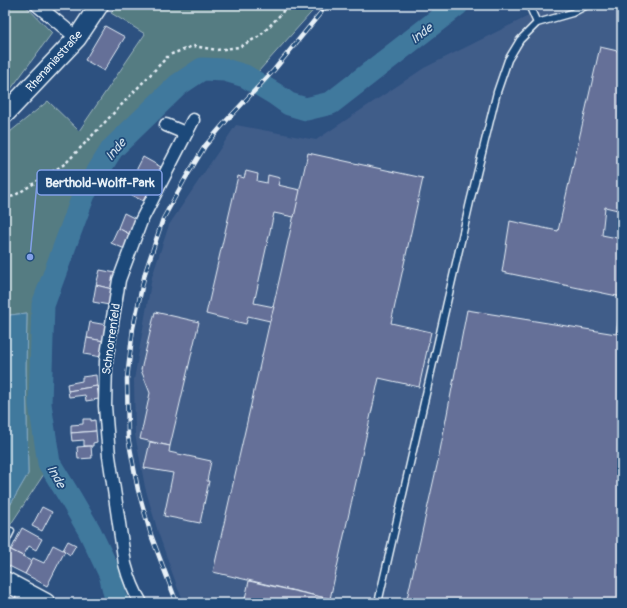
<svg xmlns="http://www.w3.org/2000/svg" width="627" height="608" font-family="Pangolin,sans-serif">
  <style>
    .built { fill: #415d89 }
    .green { fill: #557b82; stroke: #9eb6bd }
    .water { fill: #41799d; stroke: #84a9c1 }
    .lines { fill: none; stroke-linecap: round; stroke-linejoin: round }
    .river { stroke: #41799d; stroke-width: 23 }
    .building { fill: #656f98; stroke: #e8f1f8 }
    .service-casing { stroke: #e8f1f8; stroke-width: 9 }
    .minor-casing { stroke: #e8f1f8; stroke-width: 15 }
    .secondary-casing { stroke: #e8f1f8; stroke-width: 21 }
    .path { stroke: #e8f1f8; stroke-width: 2.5; stroke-dasharray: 3 3; stroke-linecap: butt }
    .service { stroke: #1f4a7a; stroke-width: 6 }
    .minor { stroke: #1f4a7a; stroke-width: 12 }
    .secondary { stroke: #1f4a7a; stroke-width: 18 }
    .rail-casing { stroke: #e8f1f8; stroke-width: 4.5 }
    .rail { stroke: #1f4a7a; stroke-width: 3; stroke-dasharray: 9; stroke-linecap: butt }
    .labels { text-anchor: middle; stroke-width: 3.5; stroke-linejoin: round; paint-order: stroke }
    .street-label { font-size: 12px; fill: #e8f1f8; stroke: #1f4a7a }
    .water-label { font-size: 13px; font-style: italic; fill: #cfdfea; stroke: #1f4a7a }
    .leader { fill: none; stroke: #82a0e8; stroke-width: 1.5 }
    .callout-dot { fill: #82a0e8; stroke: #1f4a7a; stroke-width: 1.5 }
    .callout { fill: #1f4a7a; stroke: #82a0e8; stroke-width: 1.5 }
    .callout-label { font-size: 13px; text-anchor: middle; font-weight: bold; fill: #e8f1f8 }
  </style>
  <rect width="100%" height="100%" fill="#2d5180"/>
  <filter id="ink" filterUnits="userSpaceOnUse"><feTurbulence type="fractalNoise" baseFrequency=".025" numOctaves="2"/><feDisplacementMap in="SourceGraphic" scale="8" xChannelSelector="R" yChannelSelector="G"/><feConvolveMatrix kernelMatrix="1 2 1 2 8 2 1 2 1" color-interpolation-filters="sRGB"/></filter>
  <g filter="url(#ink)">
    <polygon class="built" points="551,5 622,5 622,603 185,603 178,589 158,532 145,487 135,434 134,380 152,277 169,225 236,125 316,140 424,68"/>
    <g class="green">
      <polygon points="5,5 25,5 52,33 5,97"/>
      <polygon points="116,5 318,5 258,72 214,63 190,67 120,127 94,164 70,213 39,300 35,336 35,391 44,474 5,533 5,514 28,474 26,368 27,313 10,315 5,324 5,136 48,101 79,131 145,34 111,13"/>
    </g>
    <polygon class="water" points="27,313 26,368 28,474 5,514 5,324 10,315"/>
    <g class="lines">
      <polyline class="river" points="117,603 110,574 89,530 71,499 49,463 40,404 43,305 84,194 112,149 178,85 202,69 225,70 245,76 275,94 289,104 306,109 331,103 457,5"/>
    </g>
    <g class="building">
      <polygon points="105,26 125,37 104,71 85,60"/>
      <polygon points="600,47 622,52 622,211 605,207 602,235 622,239 622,297 502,272 510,221 558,231"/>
      <polygon points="308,153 423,178 391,323 431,332 419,387 379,378 330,599 213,572"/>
      <polygon points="143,157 161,167 143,201 125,192"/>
      <polygon points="246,171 258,174 257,181 267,183 268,175 280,178 278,185 300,190 294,217 274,213 254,303 274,307 270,321 248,316 246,324 206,314 238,176 244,178"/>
      <polygon points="124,213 138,220 131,235 118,228"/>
      <polygon points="118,228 131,235 125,249 111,243"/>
      <polygon points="100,270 116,273 112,289 96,285"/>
      <polygon points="96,285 112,289 109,305 93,302"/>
      <polygon points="622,299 622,603 406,603 438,461 467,310 616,334"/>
      <polygon points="155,312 199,322 170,446 140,439 150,393 141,370"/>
      <polygon points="90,322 107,325 104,341 87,338"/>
      <polygon points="87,338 104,341 101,357 84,354"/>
      <polygon points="96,375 97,386 68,391 67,384 82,381 82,377"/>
      <polygon points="97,386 99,399 86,401 85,395 69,397 68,391"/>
      <polygon points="83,419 91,419 91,421 95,420 96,431 71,433 71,425 83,424"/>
      <polygon points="96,431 97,442 93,443 93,446 84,446 84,440 72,441 71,433"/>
      <polygon points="150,442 170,446 169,452 211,461 207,481 209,481 200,523 164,516 173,473 144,468"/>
      <polygon points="91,446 92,458 78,459 77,447"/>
      <polygon points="42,507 52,512 42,531 32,526"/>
      <polygon points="22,528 42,539 36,550 29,546 23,556 11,550"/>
      <polygon points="68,541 76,545 70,555 63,550"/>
      <polygon points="53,545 65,551 47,586 25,574 33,558 44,563"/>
      <polygon points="7,548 32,561 25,574 5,564 5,552"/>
      <polygon points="249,581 330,599 352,603 244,603"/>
    </g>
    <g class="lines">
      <defs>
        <g id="service">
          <polyline points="529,5 537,23"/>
          <polyline points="5,543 11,531"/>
          <polyline points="378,603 470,202 497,92 508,60 520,40 537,23 572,13 587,5"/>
        </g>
        <g id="minor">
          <polyline points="37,5 77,38"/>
          <polyline points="166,125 185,133"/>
          <path d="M141,603C133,590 129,579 125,564L109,456L105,406L106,361L119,280L141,221L193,120"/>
        </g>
        <g id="secondary">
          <polyline points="5,114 77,38 99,5"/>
          <polyline points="5,581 46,603"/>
        </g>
      </defs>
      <use href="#service" class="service-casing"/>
      <use href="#minor" class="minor-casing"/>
      <use href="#secondary" class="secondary-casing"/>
      <polyline class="path" points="5,198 14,196 66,163 169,55 193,46 217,50 239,47 260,36 282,13 286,5"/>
      <use href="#service" class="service"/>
      <use href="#minor" class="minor"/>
      <use href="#secondary" class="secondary"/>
      <defs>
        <polyline id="rail" points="177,603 173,593 151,535 138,490 128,437 127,379 133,328 145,273 163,219 185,179 205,146 227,120 274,70 327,5"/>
      </defs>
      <use href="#rail" class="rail-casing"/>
      <use href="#rail" class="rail"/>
    </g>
  </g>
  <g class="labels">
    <g class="street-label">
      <text transform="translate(54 61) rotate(-48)" y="4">Rhenaniastraße</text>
      <text transform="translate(111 339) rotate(-82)" y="4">Schnorrenfeld</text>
    </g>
    <g class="water-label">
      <text transform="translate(421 33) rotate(-38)" y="5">Inde</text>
      <text transform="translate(115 149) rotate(-50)" y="5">Inde</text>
      <text transform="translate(57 476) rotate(61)" y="5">Inde</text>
    </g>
  </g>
  <path class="leader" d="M30 257L37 183"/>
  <circle class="callout-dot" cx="30" cy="257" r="4"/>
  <rect class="callout" x="37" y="170" width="125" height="25" rx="4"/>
  <g class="callout-label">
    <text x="100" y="187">Berthold-Wolff-Park</text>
  </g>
  <rect width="627" height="608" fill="none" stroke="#1f4a7a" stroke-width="20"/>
  <rect x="10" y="10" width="607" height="588" fill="none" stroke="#e8f1f8" stroke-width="1.5" filter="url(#ink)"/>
</svg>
